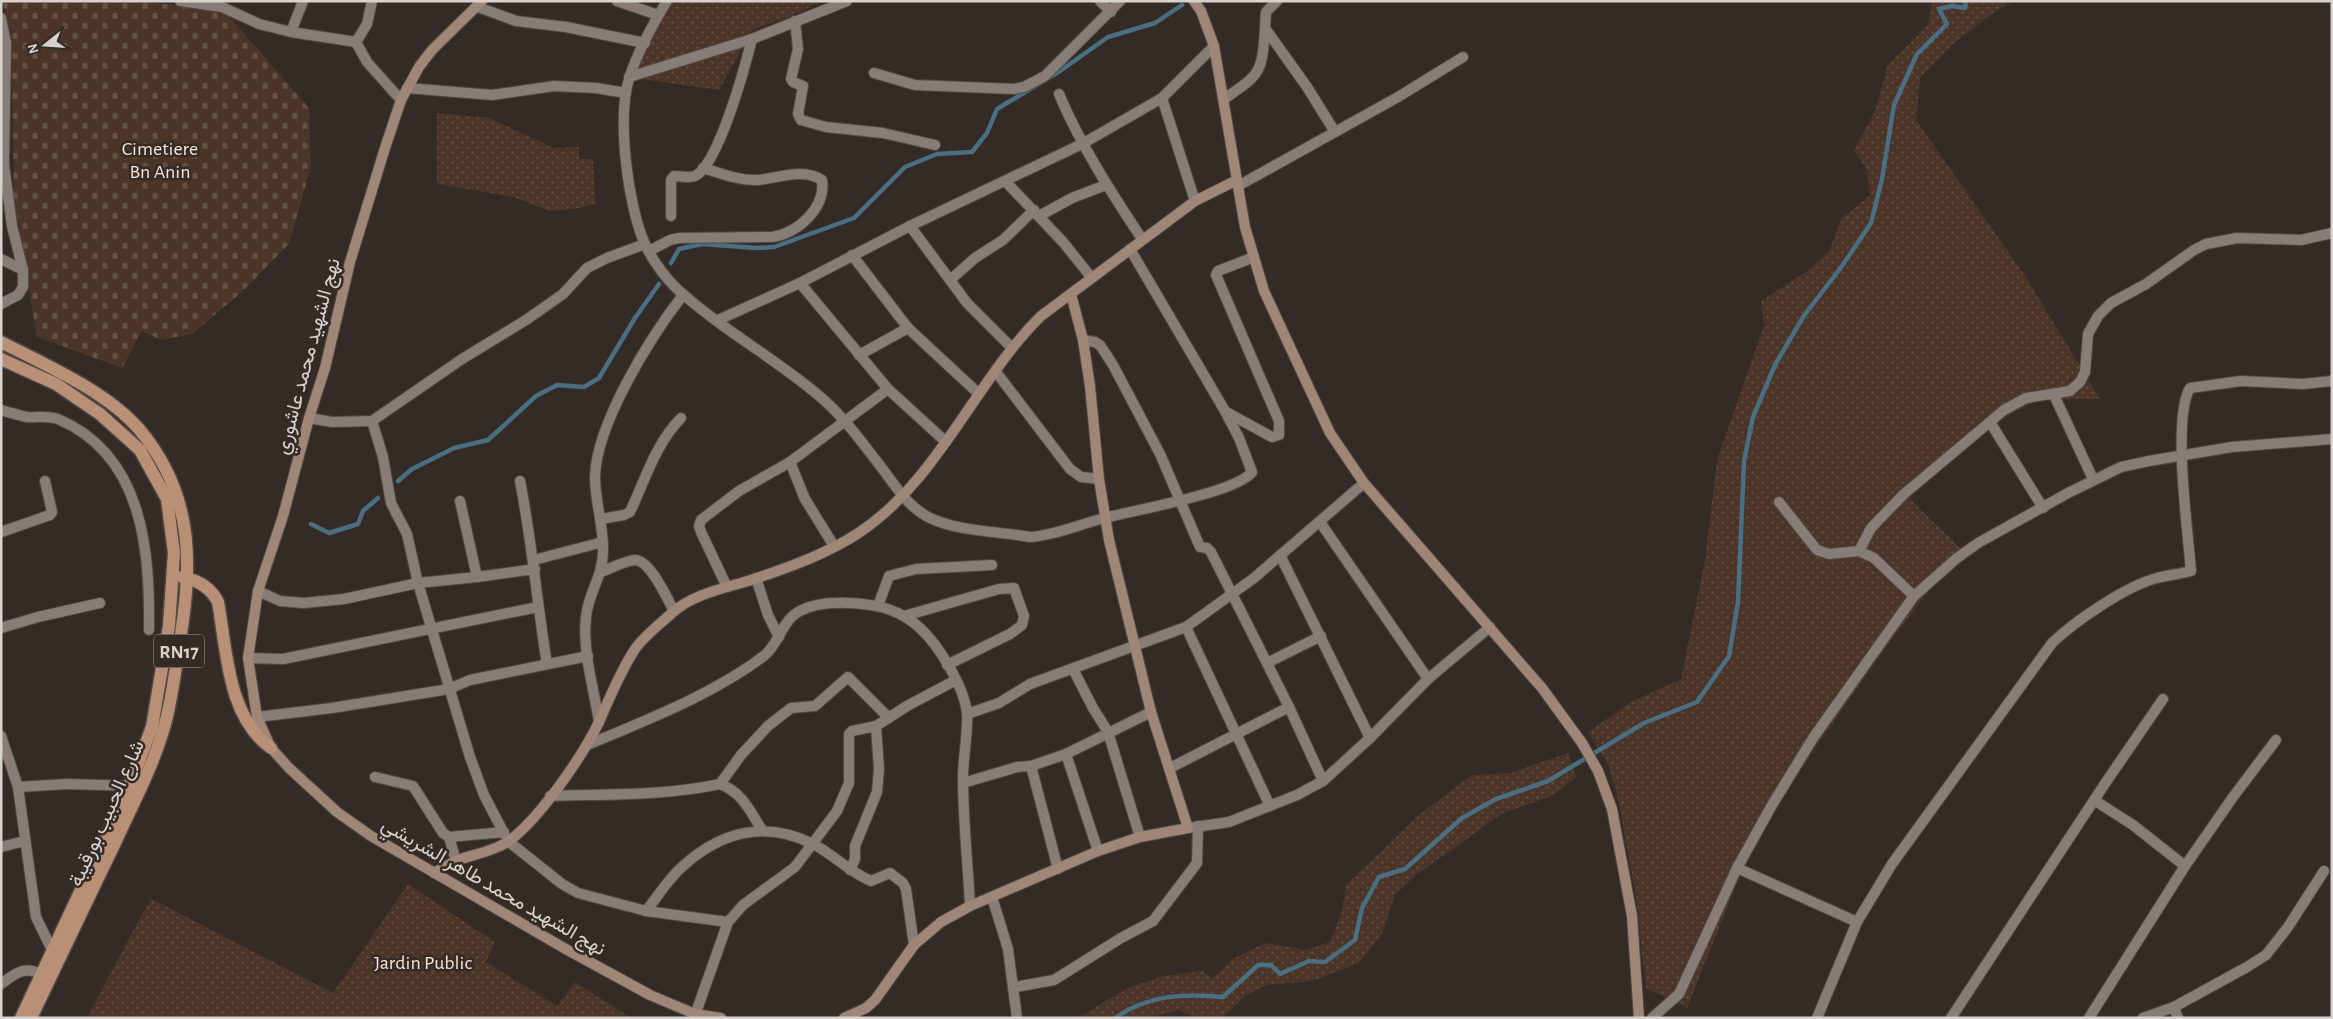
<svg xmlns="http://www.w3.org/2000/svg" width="2333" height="1019" font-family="'Alegreya Sans',Vazirmatn,sans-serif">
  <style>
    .grass { fill: url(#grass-dots) }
    .cemetery { fill: url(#cemetery-stones) }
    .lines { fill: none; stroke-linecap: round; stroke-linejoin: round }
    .stream { stroke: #4a6f82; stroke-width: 4.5 }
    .street-casing { stroke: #514945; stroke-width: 12 }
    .secondary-casing { stroke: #514945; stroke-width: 12 }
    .primary-casing { stroke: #514945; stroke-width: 15 }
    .street { stroke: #877d76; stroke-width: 10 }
    .secondary { stroke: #a08676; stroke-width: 10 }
    .primary { stroke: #b99076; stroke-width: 12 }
    .labels { text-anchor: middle; stroke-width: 5; stroke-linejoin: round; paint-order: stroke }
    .shield { fill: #342b26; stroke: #a7a09c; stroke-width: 1 }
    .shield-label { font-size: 19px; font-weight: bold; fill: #d8d2cf }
    .park-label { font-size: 20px; fill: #f7dfd1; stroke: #342b26 }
    .street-label { font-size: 20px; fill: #d8d2cf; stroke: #342b26 }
  </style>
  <defs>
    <pattern id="grass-dots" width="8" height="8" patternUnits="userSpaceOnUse" patternTransform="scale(1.25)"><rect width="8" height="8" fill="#4b3528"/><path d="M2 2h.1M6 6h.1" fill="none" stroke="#645146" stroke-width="1.8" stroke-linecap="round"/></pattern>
    <pattern id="cemetery-stones" width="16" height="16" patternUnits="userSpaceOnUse" patternTransform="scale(1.25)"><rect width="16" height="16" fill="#4b3528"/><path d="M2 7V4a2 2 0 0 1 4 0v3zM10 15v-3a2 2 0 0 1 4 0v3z" fill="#645146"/></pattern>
  </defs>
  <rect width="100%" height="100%" fill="#342b26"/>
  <g class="grass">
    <polygon points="664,1 823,1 792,16 753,29 719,90 634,78 644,38"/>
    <polygon points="1932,1 2015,1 1993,13 1953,44 1920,78 1916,120 2026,277 2100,399 2040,399 1981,429 1908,497 1965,553 1927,593 1887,646 1813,751 1763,830 1739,878 1687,1008 1646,988 1636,896 1618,799 1608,764 1588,732 1633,701 1681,679 1705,560 1717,460 1764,325 1761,301 1806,272 1829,252 1841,219 1870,195 1867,170 1854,150 1875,111 1888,65 1928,25"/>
    <polygon points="437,113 489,118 554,148 579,147 579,159 593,159 596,204 574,209 550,211 513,197 437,184"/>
    <polygon points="1568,753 1577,777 1552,796 1503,813 1416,875 1395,895 1382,934 1359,963 1312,981 1267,985 1248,994 1223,1017 1195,1018 1179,1010 1148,1018 1077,1018 1128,988 1163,976 1202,971 1213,978 1233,959 1265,943 1306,950 1330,942 1342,911 1346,885 1420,814 1472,775 1511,773"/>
    <polygon points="408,884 495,942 486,962 557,1006 575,982 631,1018 87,1018 142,914 152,899 333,993"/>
  </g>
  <polygon class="cemetery" points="2,1 142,1 204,9 228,15 309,108 311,167 289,244 243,291 192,334 161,340 142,331 122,368 37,337 14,201 11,33"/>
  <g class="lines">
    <g class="stream">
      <polyline points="671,263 679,249 702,244 756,248 774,247 854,218 905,167 937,154 972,152 987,133 997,109 1060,71 1108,37 1155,23 1182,5"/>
      <polyline points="398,481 412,469 454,448 488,440 536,396 557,385 584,387 599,378 635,318 659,284"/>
      <polyline points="311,524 329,533 358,524 363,511 378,498"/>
      <path d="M1115,1018C1147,995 1185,993 1223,997L1258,965H1271L1280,974L1309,961L1325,962L1355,940L1362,908L1379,877L1405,869L1462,818L1496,799L1548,781L1644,723L1697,702L1729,656L1738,602L1744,461L1753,417L1775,365L1803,317L1842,266L1871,223L1882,179L1894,105L1917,54L1947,24L1939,9L1952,6L1965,8L1966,1"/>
    </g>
    <defs>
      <g id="street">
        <polyline points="180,1 222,7 259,24 291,32 356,42"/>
        <polyline points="372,1 367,24 356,42 367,62 401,100"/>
        <polyline points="617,1 658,15"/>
        <path d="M667,1C653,24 638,51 630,76C616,115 628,207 645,244C653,262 669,283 684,295C728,334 780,361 824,400C845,419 861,441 878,463C893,482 907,507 930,518C960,532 998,531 1030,537C1056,535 1080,524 1105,518C1134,510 1236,493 1252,472L1239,438L1225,411L1130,249"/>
        <polyline points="1100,1 1111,12"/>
        <polyline points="1277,1 1266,12 1265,28 1307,87 1335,132"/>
        <polyline points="478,7 516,21 566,27 645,43"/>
        <polyline points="1,18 6,43 4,164 12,226 23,270 23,287 18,295 1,304"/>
        <polyline points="795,21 798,49 791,79 793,82 803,86 798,114 801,120 826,127 883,133 935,145"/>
        <polyline points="291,32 303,1"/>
        <polyline points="874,73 915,85 1014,89 1024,87 1045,76 1120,1"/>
        <polyline points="629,77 752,39 847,1"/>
        <polyline points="407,88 492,95 554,86 596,88 626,93"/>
        <path d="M1059,94C1081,146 1111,192 1142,239"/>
        <polyline points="1162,98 1195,201"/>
        <path d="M1224,99C1261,74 1262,73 1265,28"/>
        <polyline points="1006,182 1063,242 1091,277"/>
        <polyline points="1238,186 1398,97 1463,57"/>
        <path d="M671,216V180L674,176C681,176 691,179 697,175C720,159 745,67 752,39"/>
        <polyline points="1039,216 1072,198 1106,185"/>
        <polyline points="910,226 967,303 1012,348"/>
        <path d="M649,251L670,240L679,238L772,237C798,233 826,208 822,180C802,167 777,179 757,180C739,181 720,173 703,168"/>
        <polyline points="852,255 908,328 979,394"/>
        <polyline points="1,259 23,270"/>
        <polyline points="950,280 975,258 1003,240 1034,210"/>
        <polyline points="800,283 888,389 946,442"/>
        <polyline points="718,320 800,283 910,226 1082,144 1162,98 1214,46"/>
        <polyline points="1083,340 1095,342 1100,345 1113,365 1160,454 1200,547 1207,548 1211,552 1289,707 1323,781"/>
        <polyline points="859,355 908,328"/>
        <polyline points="996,372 1070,469 1081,477 1099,479"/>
        <polyline points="2054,395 2093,479"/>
        <path d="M1,410C10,413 19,415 27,417C37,418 49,415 58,419C143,455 150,550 149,630"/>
        <polyline points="1226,412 1272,437 1279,435 1279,421 1216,275 1218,271 1254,257"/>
        <polyline points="309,418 332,422 372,421 462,359 526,320 563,294 587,268 607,258 645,244"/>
        <polyline points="372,421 383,457 391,503 407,534 418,583 470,757 484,795 508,841 562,884 578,893 646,911 728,922"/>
        <polyline points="1990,422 2043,508"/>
        <polyline points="790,462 805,499 834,546"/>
        <path d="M520,481C532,542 537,603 547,664"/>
        <polyline points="460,501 477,577 535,569"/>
        <polyline points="1779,502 1817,550 1829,554 1859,551 1874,558 1914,596"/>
        <path d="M601,519L624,515L630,512C645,480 656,443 681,418"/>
        <polyline points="1,532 50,515 52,512 45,481"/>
        <polyline points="1859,551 1871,528 1904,494 2004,410 2026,398 2070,391 2080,382 2085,372 2088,334 2098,316 2111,303 2146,284 2194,250 2206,244 2237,238 2301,240 2332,233"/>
        <polyline points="1280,555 1370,738"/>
        <polyline points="534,560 603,542"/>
        <path d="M601,572C612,568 624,561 635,560C650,560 667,598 674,611"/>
        <polyline points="756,578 768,615 779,637"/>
        <polyline points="727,587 701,532 699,526 701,520 739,491 790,462 888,389"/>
        <polyline points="258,591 280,601 304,603 344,599 418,583 477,577"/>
        <polyline points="878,606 889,576 916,569 992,565"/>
        <polyline points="904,616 999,589 1014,588 1024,616 1022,625 1010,634 947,665"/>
        <polyline points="1186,627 1270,806"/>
        <polyline points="1,628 38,617 100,603"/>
        <polyline points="248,658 283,659 538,607"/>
        <polyline points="1267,663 1321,636"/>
        <polyline points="1073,669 1093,708 1108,732 1140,837"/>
        <polyline points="1428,679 1490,627"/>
        <polyline points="967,714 999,703 1030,684 1186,627 1254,578 1364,483"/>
        <polyline points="257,717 332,708 449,689 470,680 588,656"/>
        <path d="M599,722C594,689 582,651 586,617C588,594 603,576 603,552C604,527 595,502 595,477C596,424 651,336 683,295"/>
        <polyline points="1,736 18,787 36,917 52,950 56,953"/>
        <path d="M587,745C645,721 716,693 765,655C779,643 783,619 800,611C820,600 848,602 870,605C888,607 908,616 921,629C939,646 965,688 967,714C968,735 963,757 963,778C963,821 968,864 970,906"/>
        <polyline points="1066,754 1098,851"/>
        <polyline points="1170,768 1289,707"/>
        <polyline points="375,777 413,786 443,833 449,837 504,832"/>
        <polyline points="963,783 1017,767 1031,766"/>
        <path d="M720,784C742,792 750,811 762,830"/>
        <polyline points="18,787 67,784 137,786"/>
        <path d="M550,796C607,794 664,796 720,784L741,755L768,726L791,708L815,706L848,677L889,718"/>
        <polyline points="2094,800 2133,825 2185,866"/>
        <polyline points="1188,828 1229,822 1297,795 1323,781 1370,738 1428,679 1320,522"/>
        <polyline points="449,837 456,861"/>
        <polyline points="1,847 25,841"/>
        <polyline points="1737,868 1857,922"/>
        <polyline points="1058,869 1031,766 1066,754 1151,712"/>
        <polyline points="850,870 855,859 855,846 877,792 879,769 876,726"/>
        <polyline points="992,897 1008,949 1017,1018"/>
        <path d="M646,911C658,896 668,879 683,866C721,832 765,820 813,844C833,854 849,872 871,881L890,873L903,883L906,889L914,945"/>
        <path d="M1,984C19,970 26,966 47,976"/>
        <polyline points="1015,987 1054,980 1121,938 1153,921 1197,863 1198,826"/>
        <polyline points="2174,1007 2178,1018"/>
        <polyline points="694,1018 728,922 743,905 795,867 837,811 849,783 849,734 852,731 876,726 907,706 956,680"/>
        <polyline points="1652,1018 1679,994 1737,868 1772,805 1813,738 1914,596 1957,558 1978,543 2068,493 2121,467 2149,461 2232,447 2332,439"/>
        <path d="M1817,1018L1857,922L1892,864L2052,643C2075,621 2126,586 2157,578C2168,575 2180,574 2191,571C2188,532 2172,418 2190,388L2241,381L2303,384L2332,381"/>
        <polyline points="1951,1018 2106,782 2163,699"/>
        <polyline points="2089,1018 2185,866 2233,797 2276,740"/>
        <polyline points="2143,1018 2174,1007 2247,967 2266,955 2288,927 2324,871"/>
      </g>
      <g id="secondary">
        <polyline points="482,1 432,50 419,67 401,100 385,148 350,262 325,368 309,418 283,516 258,591 248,658 257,717 271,748 289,768 337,812 371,836 564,948 650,995 695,1014 721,1018"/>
        <polyline points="1194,1 1201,11 1214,46 1245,227 1264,291 1330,433 1364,483 1542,688 1582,743 1598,771 1612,809 1632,916 1639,1018"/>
        <path d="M434,873C441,869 449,864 456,861C473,854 493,852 509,841C540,818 582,757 599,722C610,697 620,672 635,649C644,636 660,624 672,613C694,593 727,588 754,579C790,567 829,553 860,532C939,479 975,381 1041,316L1195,201L1237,180"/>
        <polyline points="844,1018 866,1008 875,1000 914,945 941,922 970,906 1098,851 1140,837 1188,828 1151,712 1109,540 1099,479 1090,386 1083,340 1071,294"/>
      </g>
      <g id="primary">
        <path d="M1,342C46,365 106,391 139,429C197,498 192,570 178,653C174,679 171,706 163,731C151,771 131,807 114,845C86,902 59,960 31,1018"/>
        <polyline points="1,359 56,384 100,414 140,450 167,499 174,553 169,626 152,727 130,785 21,1018"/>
        <path d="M182,577C197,580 211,588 218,602C227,651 227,716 271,748"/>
      </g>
    </defs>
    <use href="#street" class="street-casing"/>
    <use href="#secondary" class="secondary-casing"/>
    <use href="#primary" class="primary-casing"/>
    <use href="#street" class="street"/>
    <use href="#secondary" class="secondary"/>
    <use href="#primary" class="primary"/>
  </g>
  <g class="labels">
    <rect class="shield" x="154" y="634.5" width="50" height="33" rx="4"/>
    <g class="shield-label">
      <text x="179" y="658">RN17</text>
    </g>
    <g class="park-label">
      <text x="160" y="155">Cimetiere<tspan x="160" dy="23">Bn Anin</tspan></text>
      <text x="423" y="969">Jardin Public</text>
    </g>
    <g class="street-label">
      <text transform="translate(307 356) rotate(-75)" y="7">نهج الشهيد محمد عاشوري</text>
      <text transform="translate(106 813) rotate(-66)" y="7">شارع الحبيب بورقيبة</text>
      <text transform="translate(494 886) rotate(30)" y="7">نهج الشهيد محمد طاهر الشريشي</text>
    </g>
  </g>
  <rect width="2333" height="1019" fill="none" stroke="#d8d2cf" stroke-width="5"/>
  <g transform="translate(45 45) rotate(253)" stroke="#342b26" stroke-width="4" paint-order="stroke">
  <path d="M0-4L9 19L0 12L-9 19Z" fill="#d8d2cf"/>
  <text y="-8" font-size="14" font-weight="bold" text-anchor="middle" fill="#d8d2cf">N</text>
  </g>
</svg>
